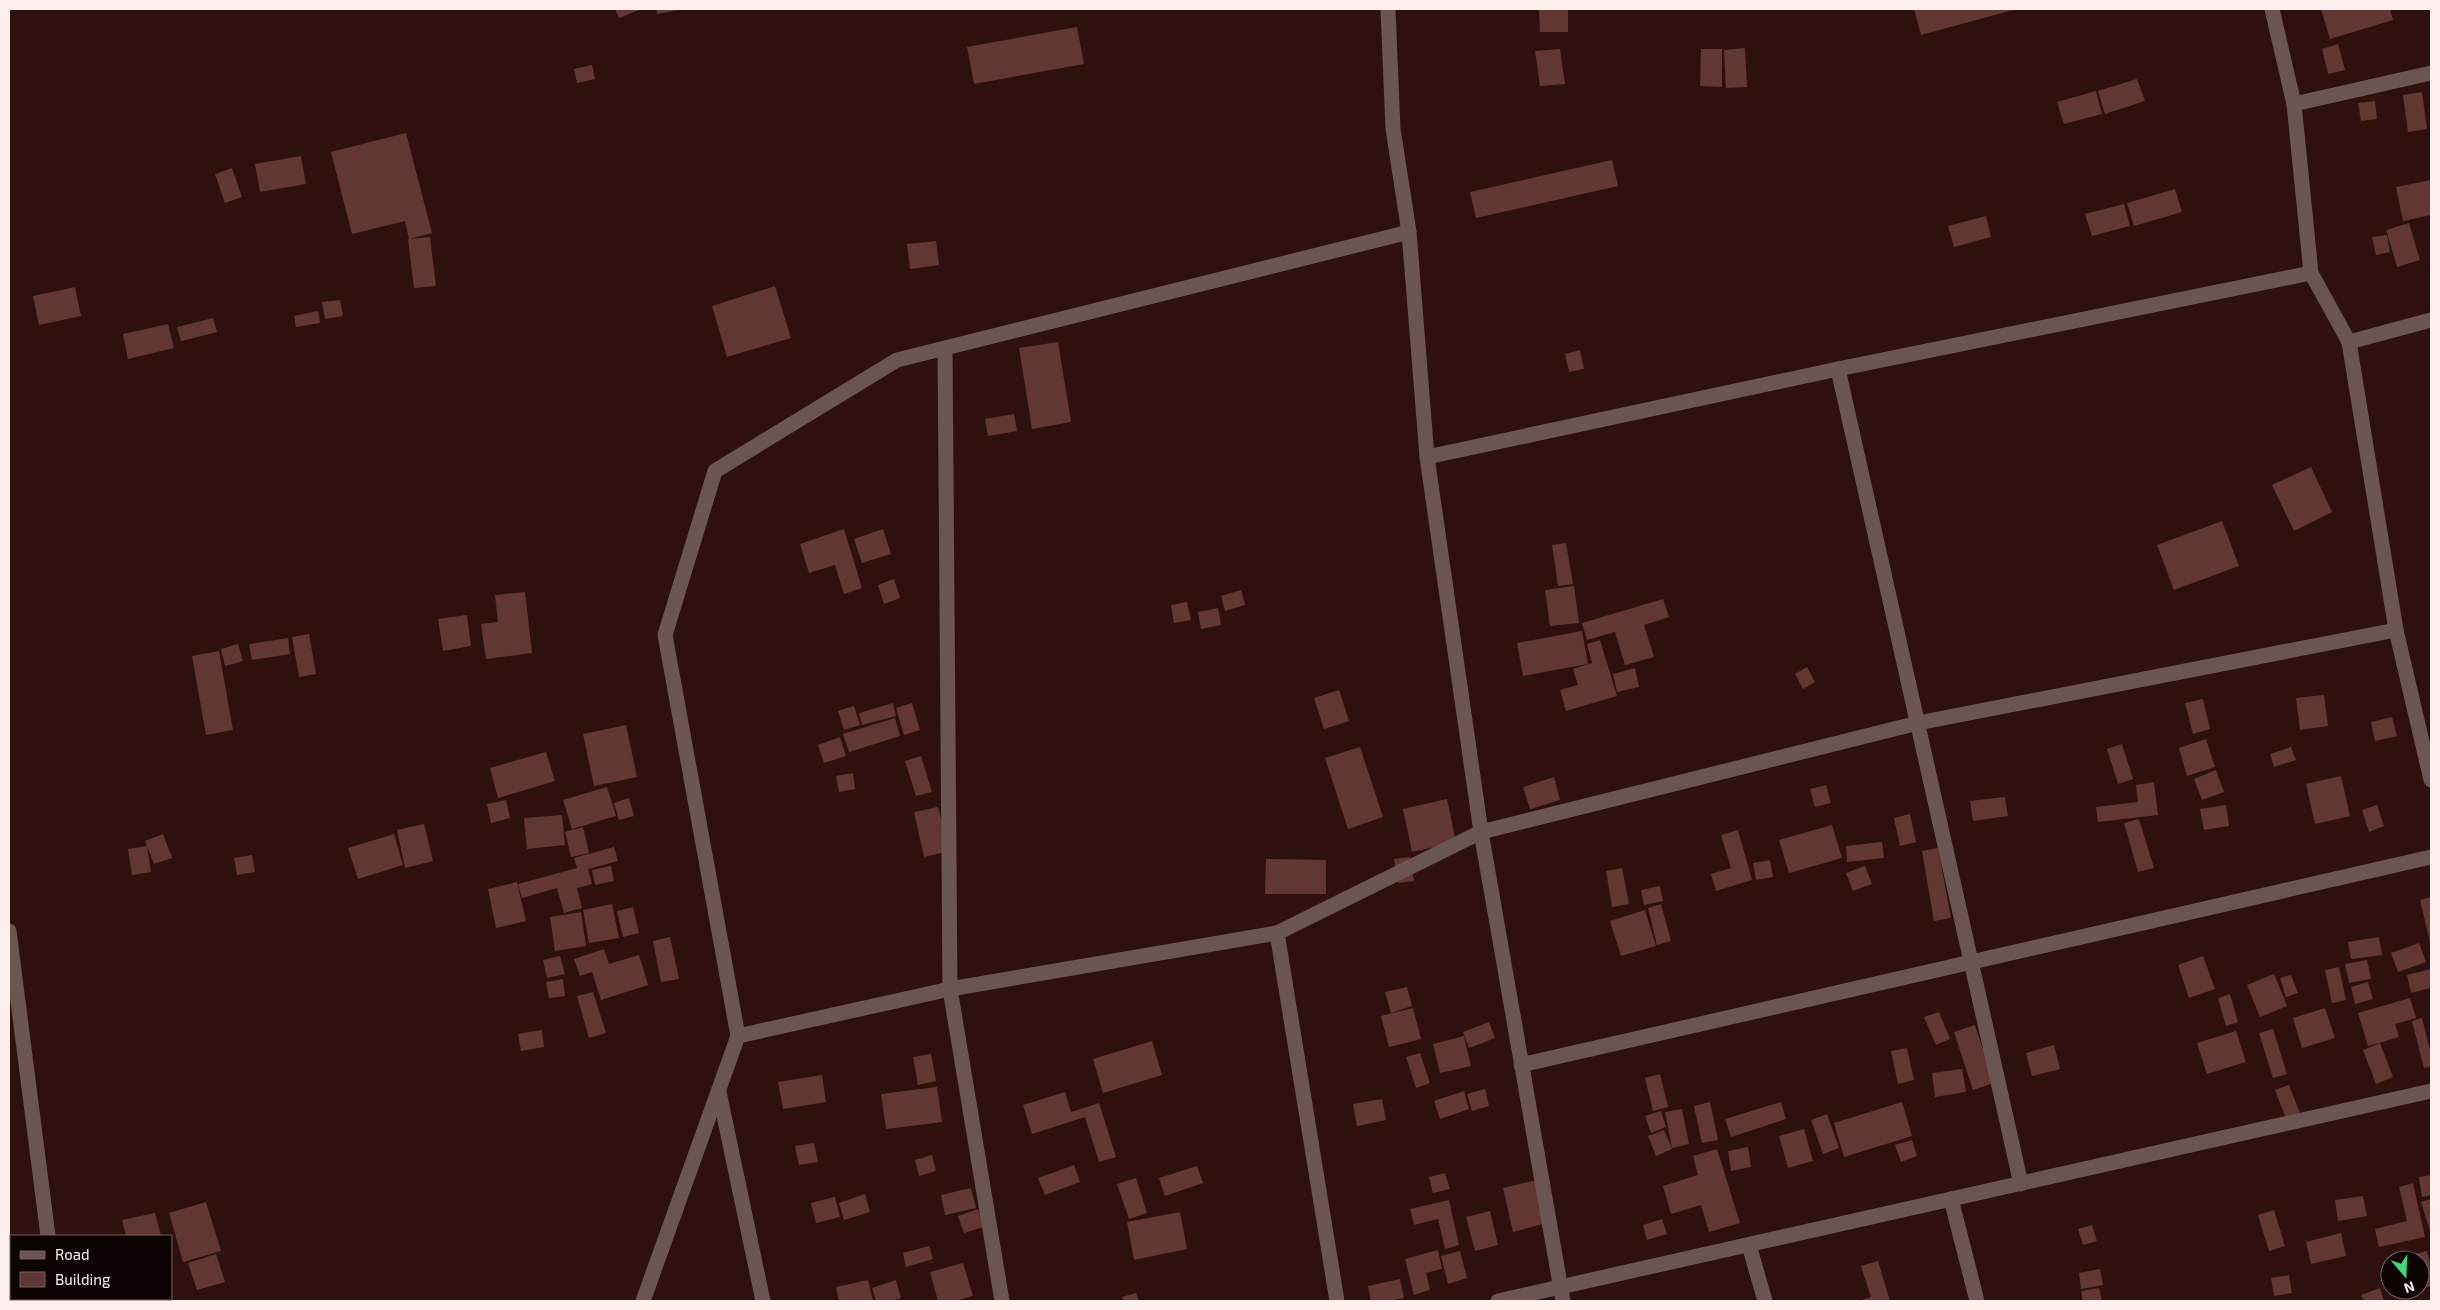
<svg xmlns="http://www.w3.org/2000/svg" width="2440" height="1310" font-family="'Exo 2',sans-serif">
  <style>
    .building { fill: #623632 }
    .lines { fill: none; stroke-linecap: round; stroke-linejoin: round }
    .minor { stroke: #6a5552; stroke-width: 15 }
  </style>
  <rect width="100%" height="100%" fill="#2e110f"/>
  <g class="building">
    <polygon points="615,9 639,9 639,10 619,18"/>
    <polygon points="656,9 678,9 678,10 657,14"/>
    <polygon points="1539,9 1568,9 1568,32 1540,32"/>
    <polygon points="1914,9 2017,9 1921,35"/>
    <polygon points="2321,9 2390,9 2393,20 2330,39"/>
    <polygon points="1077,27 1084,64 974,84 967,47"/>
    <polygon points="2338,44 2345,70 2328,74 2322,49"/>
    <polygon points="1745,48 1747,87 1726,88 1724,50"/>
    <polygon points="1560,49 1565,84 1540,86 1535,51"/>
    <polygon points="1701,49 1722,49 1722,87 1700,86"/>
    <polygon points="592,65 595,79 577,83 574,69"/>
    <polygon points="2137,79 2145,101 2105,114 2098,91"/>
    <polygon points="2096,91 2102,114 2064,124 2057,102"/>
    <polygon points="2422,92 2427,129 2408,132 2403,95"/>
    <polygon points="2375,101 2377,119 2361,121 2358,103"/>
    <polygon points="406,133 432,233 409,239 405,221 352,234 331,152"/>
    <polygon points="301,156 306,184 260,192 255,164"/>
    <polygon points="1612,160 1618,186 1476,218 1470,192"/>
    <polygon points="232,168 242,197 225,203 215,174"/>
    <polygon points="2431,180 2431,215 2403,221 2396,187"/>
    <polygon points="2175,189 2182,212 2134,226 2127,203"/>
    <polygon points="2124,204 2130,226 2092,236 2085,214"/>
    <polygon points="1986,216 1991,237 1954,247 1948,226"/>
    <polygon points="2409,223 2420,260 2397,267 2386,230"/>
    <polygon points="2387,235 2390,252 2376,255 2372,237"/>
    <polygon points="430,237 436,286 414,288 408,239"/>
    <polygon points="936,241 939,265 910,269 907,244"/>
    <polygon points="775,286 791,338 727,357 712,306"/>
    <polygon points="75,287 81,316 39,325 33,296"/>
    <polygon points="340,300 343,316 325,319 322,302"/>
    <polygon points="318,311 320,323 296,327 294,316"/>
    <polygon points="213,318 217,332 181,341 177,327"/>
    <polygon points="168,324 174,348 128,359 123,334"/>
    <polygon points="1058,342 1071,422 1032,429 1019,348"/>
    <polygon points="1580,350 1584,369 1569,372 1565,354"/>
    <polygon points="1014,414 1017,431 988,436 985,419"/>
    <polygon points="2311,467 2332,512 2294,531 2272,485"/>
    <polygon points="2222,521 2239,566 2174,590 2157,545"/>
    <polygon points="844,529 862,588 844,594 835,565 809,573 800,544"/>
    <polygon points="883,529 891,554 862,563 854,539"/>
    <polygon points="1566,543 1573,584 1558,586 1552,545"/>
    <polygon points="894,579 900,598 884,604 878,585"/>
    <polygon points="1574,586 1579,623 1550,626 1545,590"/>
    <polygon points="1241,590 1245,605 1225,611 1221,596"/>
    <polygon points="525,592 532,653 486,659 481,624 498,622 495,595"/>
    <polygon points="1663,599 1669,617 1644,625 1654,657 1625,665 1615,632 1587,640 1582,623"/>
    <polygon points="1187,602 1191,620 1174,623 1171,605"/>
    <polygon points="1218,608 1221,625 1201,629 1198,612"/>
    <polygon points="467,615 471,646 443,651 438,619"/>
    <polygon points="1582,631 1588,664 1523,676 1517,643"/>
    <polygon points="309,634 316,674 299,677 292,637"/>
    <polygon points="288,638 290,654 252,660 249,644"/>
    <polygon points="1600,640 1617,696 1566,711 1560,690 1578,685 1573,669 1592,663 1587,644"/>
    <polygon points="238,644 243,661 225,666 221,649"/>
    <polygon points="219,651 233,730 206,735 192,656"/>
    <polygon points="1807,667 1815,682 1803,689 1795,674"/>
    <polygon points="1635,668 1639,687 1617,692 1613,674"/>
    <polygon points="1339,690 1349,721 1324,729 1314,698"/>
    <polygon points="2324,695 2328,726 2300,730 2296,698"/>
    <polygon points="2203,699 2210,729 2193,734 2185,703"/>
    <polygon points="893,703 896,716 862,725 859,713"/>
    <polygon points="912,703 920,730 904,735 896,708"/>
    <polygon points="854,706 860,725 844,730 838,711"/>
    <polygon points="2392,717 2397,736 2375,741 2371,722"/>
    <polygon points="895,718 900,736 849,752 843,734"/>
    <polygon points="626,725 637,777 594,786 583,734"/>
    <polygon points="840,737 846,756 824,763 818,745"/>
    <polygon points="2206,739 2215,767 2187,776 2179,748"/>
    <polygon points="2122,744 2133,779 2118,784 2107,749"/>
    <polygon points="1360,747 1383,817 1348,829 1325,758"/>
    <polygon points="2291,747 2296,760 2274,767 2270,754"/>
    <polygon points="546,752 555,781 498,798 490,768"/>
    <polygon points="921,756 932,792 916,796 905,761"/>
    <polygon points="2216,770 2224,792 2202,800 2194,779"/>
    <polygon points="853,773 855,789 839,792 836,776"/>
    <polygon points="2341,776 2350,816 2315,824 2306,784"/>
    <polygon points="1554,777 1560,800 1530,809 1523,787"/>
    <polygon points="2154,782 2158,815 2098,822 2096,807 2138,802 2136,785"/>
    <polygon points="1826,785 1831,803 1815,807 1810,789"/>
    <polygon points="607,787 616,816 572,829 563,800"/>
    <polygon points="2005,797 2008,816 1973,821 1970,801"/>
    <polygon points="629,798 634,816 619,820 614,803"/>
    <polygon points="1447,799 1456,842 1412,852 1403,809"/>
    <polygon points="506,800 510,818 491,823 487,804"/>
    <polygon points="2226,805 2229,826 2204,830 2200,809"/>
    <polygon points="2377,805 2384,826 2369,832 2362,810"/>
    <polygon points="938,807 949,851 924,857 914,812"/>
    <polygon points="1910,814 1916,842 1900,846 1894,818"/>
    <polygon points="562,815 565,845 527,849 524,818"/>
    <polygon points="2139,819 2154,868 2138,872 2124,823"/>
    <polygon points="424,824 433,861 405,868 397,830"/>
    <polygon points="1832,825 1842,858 1789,873 1779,840"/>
    <polygon points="583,827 589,853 571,857 565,832"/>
    <polygon points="1738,830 1752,880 1716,891 1711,874 1731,868 1721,835"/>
    <polygon points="163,834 172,858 154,864 145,841"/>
    <polygon points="394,834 403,865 358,879 348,848"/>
    <polygon points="1882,842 1884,858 1847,862 1846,846"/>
    <polygon points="147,846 151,872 132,875 128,849"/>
    <polygon points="614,847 618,861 588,869 592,884 577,888 582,908 564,913 557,888 522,898 518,884 577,868 574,858"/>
    <polygon points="1938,848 1951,918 1934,921 1922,851"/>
    <polygon points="252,855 255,872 237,875 234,858"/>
    <polygon points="1410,857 1414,881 1398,883 1394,859"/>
    <polygon points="1266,859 1326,860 1326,894 1265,894"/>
    <polygon points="1770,860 1773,877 1756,880 1753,863"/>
    <polygon points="611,866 614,881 595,885 592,870"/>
    <polygon points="1865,866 1872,884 1853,891 1846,873"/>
    <polygon points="1622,868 1629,904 1612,907 1606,871"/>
    <polygon points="517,882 526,921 496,928 488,889"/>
    <polygon points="1660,886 1663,901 1644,905 1641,890"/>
    <polygon points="2431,897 2431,946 2420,900"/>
    <polygon points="612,904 619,938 589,943 583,910"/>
    <polygon points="1661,904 1671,941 1657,945 1648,908"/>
    <polygon points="633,907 639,933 623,937 617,911"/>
    <polygon points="1645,910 1656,946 1621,956 1610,921"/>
    <polygon points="581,912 586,946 555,951 550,917"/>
    <polygon points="670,937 679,979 661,982 653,941"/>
    <polygon points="2379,937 2382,955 2351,959 2348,942"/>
    <polygon points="2419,943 2426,962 2398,972 2391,953"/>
    <polygon points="604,949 609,964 639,955 648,985 601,1000 592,972 580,976 574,959"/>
    <polygon points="560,956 565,974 547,978 543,960"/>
    <polygon points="2203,956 2215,989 2189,998 2178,965"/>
    <polygon points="2367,960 2371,979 2349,983 2345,964"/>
    <polygon points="2339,967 2346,1000 2332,1003 2325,970"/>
    <polygon points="2431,969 2431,988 2411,993 2407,975"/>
    <polygon points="2274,974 2287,1006 2260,1017 2247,985"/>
    <polygon points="2291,975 2298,993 2286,997 2280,978"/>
    <polygon points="563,979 565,996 549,998 546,982"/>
    <polygon points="2368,982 2373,999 2355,1004 2351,987"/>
    <polygon points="1407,987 1412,1006 1391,1013 1385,992"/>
    <polygon points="593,992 606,1033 589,1038 577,996"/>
    <polygon points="2230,994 2238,1022 2226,1026 2218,998"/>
    <polygon points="2410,998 2416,1018 2395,1024 2399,1037 2368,1046 2358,1013"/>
    <polygon points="1413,1008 1421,1039 1389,1047 1381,1016"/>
    <polygon points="2325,1008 2335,1038 2302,1048 2293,1018"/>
    <polygon points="1939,1012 1950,1039 1936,1045 1924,1017"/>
    <polygon points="2422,1018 2431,1054 2431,1066 2424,1068 2412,1021"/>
    <polygon points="1489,1022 1495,1038 1469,1048 1463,1032"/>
    <polygon points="1975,1025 1994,1083 1973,1090 1954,1032"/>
    <polygon points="2273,1029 2287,1074 2273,1078 2259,1033"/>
    <polygon points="542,1030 544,1047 521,1051 518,1034"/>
    <polygon points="2236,1031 2246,1062 2207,1074 2197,1043"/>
    <polygon points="1464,1036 1471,1066 1440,1073 1433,1044"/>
    <polygon points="1152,1041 1162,1075 1103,1093 1093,1059"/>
    <polygon points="2380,1043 2393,1077 2376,1084 2363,1050"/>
    <polygon points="2054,1045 2060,1069 2032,1076 2026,1053"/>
    <polygon points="1907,1048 1914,1080 1898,1084 1891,1051"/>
    <polygon points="1420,1053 1430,1083 1416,1088 1406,1057"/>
    <polygon points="931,1054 936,1081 918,1085 913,1057"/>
    <polygon points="1962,1069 1966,1092 1935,1097 1932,1073"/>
    <polygon points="1660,1074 1668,1107 1653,1111 1645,1078"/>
    <polygon points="822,1075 826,1102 783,1109 778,1082"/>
    <polygon points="2289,1085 2301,1116 2287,1121 2275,1090"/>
    <polygon points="937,1087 942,1122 886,1129 881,1094"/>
    <polygon points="1485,1089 1489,1106 1472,1111 1467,1094"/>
    <polygon points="1464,1091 1469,1109 1440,1119 1434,1101"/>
    <polygon points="1065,1092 1071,1112 1099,1103 1116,1157 1099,1162 1085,1117 1032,1134 1023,1105"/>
    <polygon points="1382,1099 1386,1120 1357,1126 1353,1104"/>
    <polygon points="1710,1102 1718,1140 1702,1143 1694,1106"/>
    <polygon points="1781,1102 1786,1119 1731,1137 1725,1119"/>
    <polygon points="1902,1102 1912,1136 1844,1157 1834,1123"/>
    <polygon points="1682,1109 1689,1144 1672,1148 1665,1112"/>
    <polygon points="1661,1111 1666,1127 1651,1133 1645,1116"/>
    <polygon points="1827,1114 1839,1148 1823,1154 1811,1120"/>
    <polygon points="1804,1129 1813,1161 1788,1168 1779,1136"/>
    <polygon points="1664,1130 1672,1149 1656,1156 1648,1136"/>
    <polygon points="1912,1140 1917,1156 1901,1162 1895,1145"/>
    <polygon points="814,1143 818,1162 799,1165 795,1146"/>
    <polygon points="1748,1147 1751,1167 1731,1171 1728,1151"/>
    <polygon points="1717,1149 1740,1223 1709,1232 1701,1205 1671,1214 1663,1186 1698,1175 1693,1156"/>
    <polygon points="932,1155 936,1171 919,1176 915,1160"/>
    <polygon points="1074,1165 1080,1182 1045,1195 1038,1178"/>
    <polygon points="1197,1166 1203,1183 1165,1196 1159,1178"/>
    <polygon points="1445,1173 1450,1189 1433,1193 1429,1177"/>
    <polygon points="2431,1175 2431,1195 2422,1197 2419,1177"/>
    <polygon points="1136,1178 1147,1213 1129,1219 1117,1184"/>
    <polygon points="1537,1180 1547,1223 1513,1232 1503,1188"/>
    <polygon points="2413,1183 2425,1237 2379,1247 2375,1229 2407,1221 2399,1187"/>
    <polygon points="971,1188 976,1208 945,1215 941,1195"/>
    <polygon points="865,1194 870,1212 844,1220 839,1203"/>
    <polygon points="2363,1196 2367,1216 2338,1221 2335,1200"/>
    <polygon points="835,1197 840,1217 816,1223 811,1203"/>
    <polygon points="2431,1199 2431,1234 2421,1202"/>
    <polygon points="1449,1200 1459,1245 1445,1249 1438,1219 1414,1225 1410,1209"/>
    <polygon points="206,1202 221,1251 183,1262 169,1213"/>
    <polygon points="978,1209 984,1227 964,1233 958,1216"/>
    <polygon points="2274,1210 2285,1246 2269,1251 2258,1215"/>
    <polygon points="1490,1211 1498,1245 1475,1251 1466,1217"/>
    <polygon points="1180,1212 1187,1249 1134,1260 1127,1222"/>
    <polygon points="155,1213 161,1236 126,1236 122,1220"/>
    <polygon points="1662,1219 1667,1234 1647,1240 1643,1225"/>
    <polygon points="2092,1225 2097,1241 2083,1245 2078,1229"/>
    <polygon points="2341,1233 2346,1256 2311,1264 2306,1242"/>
    <polygon points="929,1246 933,1259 906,1267 903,1253"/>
    <polygon points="1438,1250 1442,1269 1426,1273 1430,1290 1414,1295 1405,1259"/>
    <polygon points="1460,1251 1467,1278 1448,1284 1441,1256"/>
    <polygon points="2427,1251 2431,1267 2431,1286 2420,1289 2420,1260 2397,1259"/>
    <polygon points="216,1254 225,1282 197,1290 188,1263"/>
    <polygon points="1878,1261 1890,1301 1858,1301 1871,1297 1861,1266"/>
    <polygon points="963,1263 973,1296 955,1301 938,1301 930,1272"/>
    <polygon points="2100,1269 2103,1285 2081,1289 2079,1273"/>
    <polygon points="2289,1275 2292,1293 2274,1296 2271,1278"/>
    <polygon points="1400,1279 1404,1298 1387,1301 1371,1301 1368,1286"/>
    <polygon points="868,1280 873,1301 839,1301 836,1287"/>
    <polygon points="896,1280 901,1298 891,1301 876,1301 872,1288"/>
    <polygon points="2099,1288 2102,1301 2083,1301 2081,1291"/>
    <polygon points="2380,1288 2384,1301 2364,1301 2361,1295"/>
    <polygon points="2395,1290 2416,1290 2397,1296"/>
    <polygon points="1136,1293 1139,1301 1124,1301 1122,1297"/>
  </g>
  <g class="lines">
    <g class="minor">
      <polyline points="1388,9 1393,129 1409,232 1427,457 1481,832 1563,1301"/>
      <polyline points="2272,9 2294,104 2311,273 2349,342 2396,630 2431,780"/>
      <polyline points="2294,104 2431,73"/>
      <polyline points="2349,342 2431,320"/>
      <polyline points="945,348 950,989 1002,1301"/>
      <polyline points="1838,369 2021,1184"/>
      <polyline points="1427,457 1838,369 2311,273"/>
      <polyline points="9,931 48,1236"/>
      <polyline points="1277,933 1337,1301"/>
      <polyline points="738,1036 665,635 715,471 897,360 1409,232"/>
      <polyline points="1521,1065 2431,857"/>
      <polyline points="719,1092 763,1301"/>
      <polyline points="1951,1199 1977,1301"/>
      <polyline points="1749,1245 1765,1301"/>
      <polyline points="56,1299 56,1301"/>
      <polyline points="643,1301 738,1036 950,989 1277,933 1481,832 1918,723 2396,630"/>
      <polyline points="1498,1301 2431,1091"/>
    </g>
  </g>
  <rect width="2440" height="1310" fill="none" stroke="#fdf0ee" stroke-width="20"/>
  <rect x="10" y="1235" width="162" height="65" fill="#0e0303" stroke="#6e6261"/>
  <rect x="20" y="1251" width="25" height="8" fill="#6a5552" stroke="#6e6261"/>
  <text x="55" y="1260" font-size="15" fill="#fdf0ee">Road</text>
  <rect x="20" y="1272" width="25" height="15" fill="#623632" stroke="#6e6261"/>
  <text x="55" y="1285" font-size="15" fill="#fdf0ee">Building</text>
  <g transform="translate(2405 1275) rotate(161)"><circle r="24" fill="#0e0303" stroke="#6e6261"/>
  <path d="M0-4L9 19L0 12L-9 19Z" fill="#40d77c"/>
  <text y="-8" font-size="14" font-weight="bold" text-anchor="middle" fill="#fdf0ee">N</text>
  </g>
</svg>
